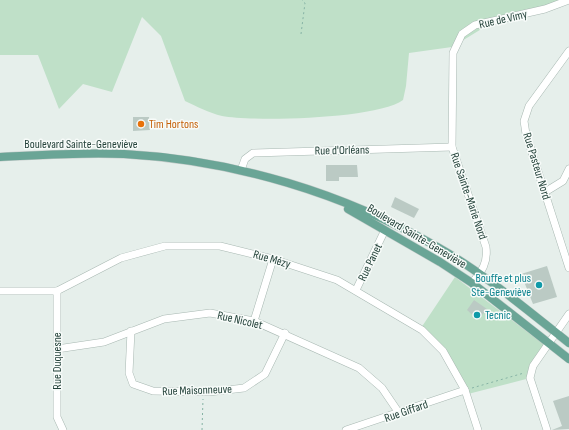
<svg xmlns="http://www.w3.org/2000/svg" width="569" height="430" font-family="'Sofia Sans Condensed',sans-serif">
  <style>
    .green { fill: #bfe0c8 }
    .building { fill: #bbcac4 }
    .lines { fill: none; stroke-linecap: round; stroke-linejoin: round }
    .minor-casing { stroke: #a8b8b2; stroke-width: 8 }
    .major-casing { stroke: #c2cac8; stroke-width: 9 }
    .path { stroke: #86b3a5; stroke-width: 1; stroke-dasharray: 2 3; stroke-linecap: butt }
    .minor { stroke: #fff; stroke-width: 7 }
    .major { stroke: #6aa596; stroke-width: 8 }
    .food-dot { fill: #e8710a; stroke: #f7fbf9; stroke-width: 1.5 }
    .culture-dot { fill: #0f9aa8; stroke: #f7fbf9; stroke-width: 1.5 }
    .labels { text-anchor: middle; stroke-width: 3; stroke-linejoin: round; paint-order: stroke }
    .street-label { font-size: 12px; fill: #24423a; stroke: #f7fbf9 }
    .food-label { font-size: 12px; fill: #c56008; stroke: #f7fbf9; text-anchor: start }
    .culture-label { font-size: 12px; fill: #0d838f; stroke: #f7fbf9; text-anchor: end }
  </style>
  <rect width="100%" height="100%" fill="#e6efeb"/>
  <g class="green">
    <path d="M0,0H569V4L488,25L452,47L409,53L406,86L403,100C377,119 255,122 222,116C209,113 196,106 185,101L161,36L142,17L112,92L83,84L59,109L38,55H0Z"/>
    <polygon points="455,277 546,346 530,378 464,395 442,350 421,328"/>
  </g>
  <g class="building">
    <polygon points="133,117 149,117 150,130 133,131"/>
    <polygon points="326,165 357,165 358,177 339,177 339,181 326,181"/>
    <polygon points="395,197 419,209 414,218 391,207"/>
    <polygon points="547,266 557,297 533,304 521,274"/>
    <polygon points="474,300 487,309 478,320 467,310"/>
    <polygon points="569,396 569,429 552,430 562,426 553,401"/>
  </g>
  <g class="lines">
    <defs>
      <g id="minor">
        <polyline points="569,51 529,106 524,121 526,134 569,268"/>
        <polyline points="241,170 245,159 253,153 452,147"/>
        <polyline points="545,192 563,181 569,169"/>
        <path d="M472,283C482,271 488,263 486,247L452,147L453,53L462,34L475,25L545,9L569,0"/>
        <polyline points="356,290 383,234"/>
        <polyline points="0,291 57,291 121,258 165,246 220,246 273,259 337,280 422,330 443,351 465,390 478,430"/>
        <polyline points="57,291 57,417 63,430"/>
        <polyline points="254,321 273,259"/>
        <polyline points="131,331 129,373 133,384 153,391 209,392 244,388 265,374 285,333"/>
        <polyline points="57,349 104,342 164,319 210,313 254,321 359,368 382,388 399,413"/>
        <polyline points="346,430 465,390"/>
        <polyline points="547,430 530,378 533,366 569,314"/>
      </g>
      <g id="major">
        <path d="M0,157C41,155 83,152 124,154C234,160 344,193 439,248C485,274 527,310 569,343"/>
        <polyline points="348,209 440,262 472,283 569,359"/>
      </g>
    </defs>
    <use href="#minor" class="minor-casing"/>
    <use href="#major" class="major-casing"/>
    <g class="path">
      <polyline points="301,34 305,3 302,0"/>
      <polyline points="472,388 524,373"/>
      <polyline points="202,430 203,399"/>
    </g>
    <use href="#minor" class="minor"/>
    <use href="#major" class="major"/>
  </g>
  <circle class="food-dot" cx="141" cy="124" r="4"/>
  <g class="culture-dot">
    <circle cx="539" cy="285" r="4"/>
    <circle cx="477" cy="315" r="4"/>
  </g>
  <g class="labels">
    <g class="street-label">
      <text transform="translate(503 19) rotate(-13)" y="4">Rue de Vimy</text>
      <text x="81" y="148">Boulevard Sainte-Geneviève</text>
      <text transform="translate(342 150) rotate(-1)" y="4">Rue d'Orléans</text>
      <text transform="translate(537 166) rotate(73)" y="4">Rue Pasteur Nord</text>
      <text transform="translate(469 196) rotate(71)" y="4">Rue Sainte-Marie Nord</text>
      <text transform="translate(417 236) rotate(31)" y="4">Boulevard Sainte-Geneviève</text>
      <text transform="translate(272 259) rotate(16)" y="4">Rue Mézy</text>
      <text transform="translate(370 262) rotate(-64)" y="4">Rue Panet</text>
      <text transform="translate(240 320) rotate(13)" y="4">Rue Nicolet</text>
      <text transform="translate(57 361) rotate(-90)" y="4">Rue Duquesne</text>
      <text transform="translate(197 390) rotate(-2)" y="4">Rue Maisonneuve</text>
      <text transform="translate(406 411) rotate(-19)" y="4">Rue Giffard</text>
    </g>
    <g class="food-label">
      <text x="149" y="128">Tim Hortons</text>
    </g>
    <g class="culture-label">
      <text x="531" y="282">Bouffe et plus<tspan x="531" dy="14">Ste-Geneviève</tspan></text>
      <text x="485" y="319" text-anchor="start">Tecnic</text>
    </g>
  </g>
</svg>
